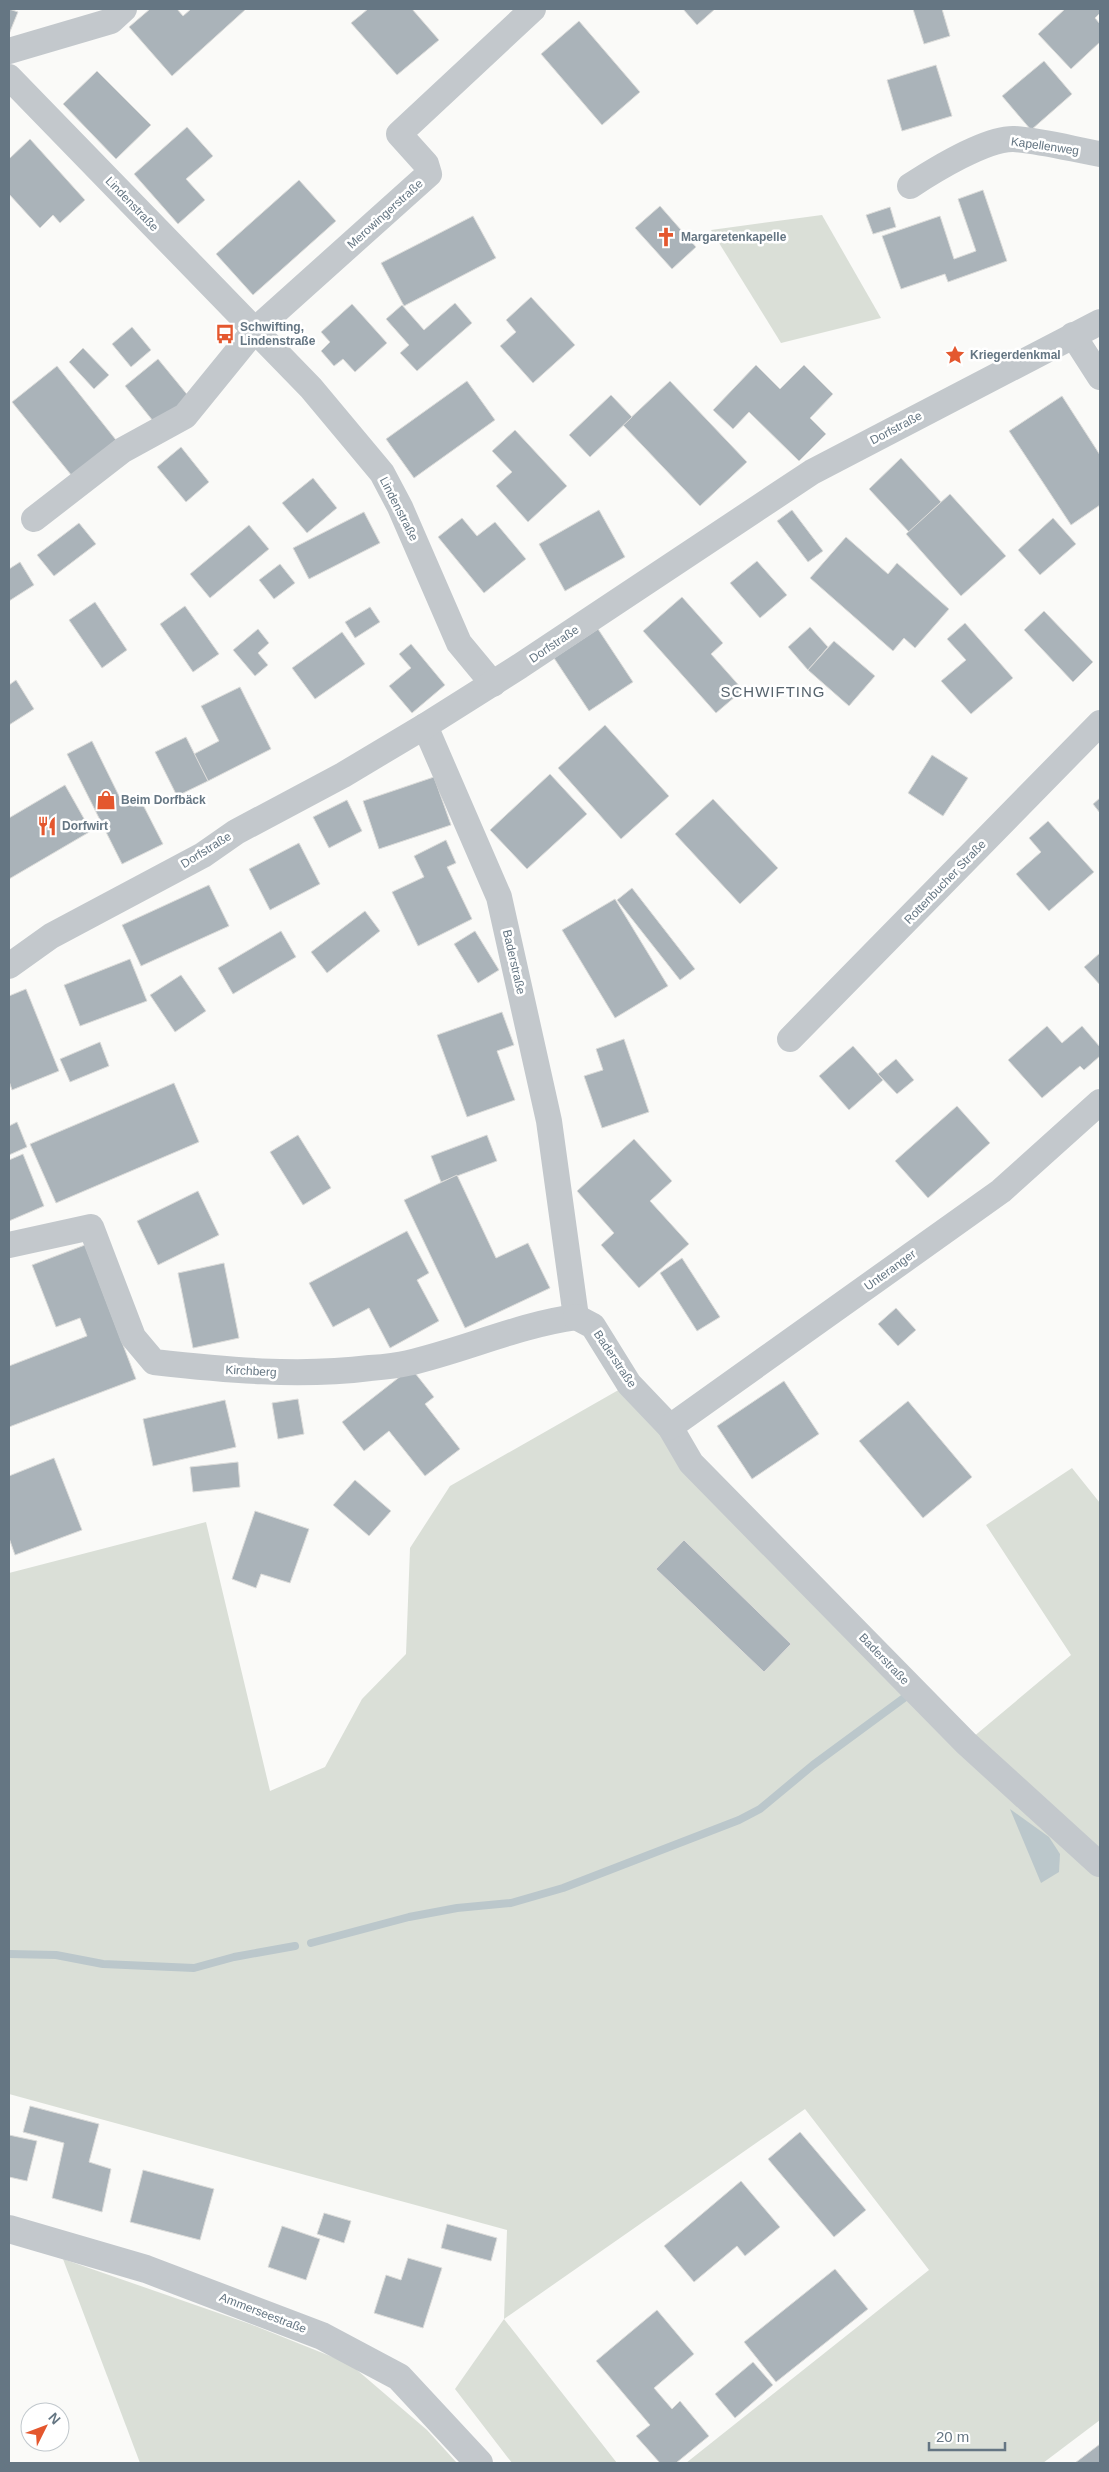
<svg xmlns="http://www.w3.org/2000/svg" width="1109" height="2472" font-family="Helvetica,sans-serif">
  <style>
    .green { fill: #dadfd7 }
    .water { fill: #bbc7cb }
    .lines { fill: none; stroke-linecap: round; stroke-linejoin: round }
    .stream { stroke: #bbc7cb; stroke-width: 8 }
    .building { fill: #aab3b9; stroke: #dcdcda }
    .minor { stroke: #c3c8cc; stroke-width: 26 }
    .tertiary { stroke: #c3c8cc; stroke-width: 28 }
    .labels { text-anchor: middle; stroke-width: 5; stroke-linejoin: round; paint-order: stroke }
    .street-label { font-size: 12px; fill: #657683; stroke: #fff }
    .poi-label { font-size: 12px; font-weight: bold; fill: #657683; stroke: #fff; text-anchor: start }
    .quarter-label { font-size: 15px; letter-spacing: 1px; fill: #57646e; stroke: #fff }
  </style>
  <rect width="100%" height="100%" fill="#fafaf8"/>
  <g class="green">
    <polygon points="822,215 881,318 781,343 711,230"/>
    <polygon points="629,1384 966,1743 1071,1655 986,1525 1072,1468 1100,1503 1100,2420 1043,2463 686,2463 929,2270 805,2109 504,2319 617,2463 512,2463 455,2389 504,2319 507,2230 9,2094 9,1573 206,1522 270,1791 325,1767 362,1699 406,1654 410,1548 450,1486"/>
    <polygon points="63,2259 250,2324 350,2364 427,2430 457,2463 140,2463"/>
  </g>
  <polygon class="water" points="1010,1809 1049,1837 1060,1854 1059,1872 1041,1883"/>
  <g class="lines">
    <g class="stream">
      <polyline points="311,1943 409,1917 457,1908 511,1903 563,1888 739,1820 760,1809 813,1765 904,1698"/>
      <polyline points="9,1954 56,1955 103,1964 194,1968 234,1957 295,1946"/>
    </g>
  </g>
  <g class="building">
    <polygon points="9,9 18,12 9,34"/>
    <polygon points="150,9 177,9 183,16 191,9 246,9 172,76 129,27"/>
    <polygon points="368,9 412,9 439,40 397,75 351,23"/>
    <polygon points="683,9 715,9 697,25"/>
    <polygon points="913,9 942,9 950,36 924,44"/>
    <polygon points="1065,9 1100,9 1100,13 1095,18 1100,24 1100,42 1071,69 1038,34"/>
    <polygon points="579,21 640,92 602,125 541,54"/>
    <polygon points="1044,61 1072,94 1031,130 1002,96"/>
    <polygon points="936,65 952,116 902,131 887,80"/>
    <polygon points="97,71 151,125 116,159 63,104"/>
    <polygon points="187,127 213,156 186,179 205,200 178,224 134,174"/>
    <polygon points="30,139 85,200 60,223 53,215 40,228 9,194 9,159"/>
    <polygon points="299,180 336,221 253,295 216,254"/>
    <polygon points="983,190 1007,261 948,282 945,274 901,289 882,236 940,216 954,259 976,251 958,199"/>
    <polygon points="660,206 696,247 672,269 635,228"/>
    <polygon points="890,207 896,227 873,234 866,215"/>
    <polygon points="473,216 496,258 404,306 381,263"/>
    <polygon points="531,297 575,345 533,383 500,346 516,332 506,320"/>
    <polygon points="455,303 472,323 417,371 400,353 409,345 386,319 402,305 424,330"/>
    <polygon points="352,304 387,343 355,372 343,359 334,366 321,351 330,342 321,332"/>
    <polygon points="132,327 151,350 131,367 112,344"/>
    <polygon points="83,348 109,375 94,389 69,362"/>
    <polygon points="158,359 190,398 157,426 125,386"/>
    <polygon points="756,365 780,389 804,365 833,394 810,418 826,434 799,461 749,412 733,429 713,410"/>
    <polygon points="57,366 116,440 72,476 12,402"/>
    <polygon points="467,381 495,420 414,478 386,439"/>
    <polygon points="670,381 747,462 700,506 623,425"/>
    <polygon points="611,395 632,417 590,457 569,435"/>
    <polygon points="1062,396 1100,455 1100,505 1071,525 1009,431"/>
    <polygon points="515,430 567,486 528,522 496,486 512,472 492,451"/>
    <polygon points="181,447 209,482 186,502 157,467"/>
    <polygon points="901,458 941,502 909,532 869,489"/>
    <polygon points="313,478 337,508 307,533 282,503"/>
    <polygon points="950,494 1006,556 961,596 906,534"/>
    <polygon points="599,510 625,557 565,591 539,544"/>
    <polygon points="792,510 823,551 808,562 777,521"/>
    <polygon points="364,512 380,543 309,579 293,548"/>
    <polygon points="462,518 477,536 495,522 526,559 484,593 438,537"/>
    <polygon points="1053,518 1076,544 1040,575 1018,550"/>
    <polygon points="79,523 96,544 54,576 37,555"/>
    <polygon points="249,525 269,549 210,598 190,574"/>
    <polygon points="846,537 888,574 897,563 949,609 915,648 904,638 893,651 810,578"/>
    <polygon points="757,561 787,595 760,618 730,583"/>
    <polygon points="20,562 34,585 9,601 9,569"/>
    <polygon points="280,564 295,583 274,599 259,580"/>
    <polygon points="682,597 723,643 711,654 743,690 716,713 643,631"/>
    <polygon points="95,602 127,650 102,668 69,620"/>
    <polygon points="185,606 219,654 193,672 160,624"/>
    <polygon points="370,607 380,622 355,638 345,622"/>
    <polygon points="1044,611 1093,662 1073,682 1024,630"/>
    <polygon points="965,623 1013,678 971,714 941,681 966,660 947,639"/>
    <polygon points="810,627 828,647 808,670 788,647"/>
    <polygon points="258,629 269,643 258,653 268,665 255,676 233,650"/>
    <polygon points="598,629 633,682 589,711 554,658"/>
    <polygon points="342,632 365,664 315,699 292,668"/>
    <polygon points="834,641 875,676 849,706 808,670"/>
    <polygon points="411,644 445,685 412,713 389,686 411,668 399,654"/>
    <polygon points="16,680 34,709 9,725 9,685"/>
    <polygon points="240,687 271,749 208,781 194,754 219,741 201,706"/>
    <polygon points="605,725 669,796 621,839 558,768"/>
    <polygon points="186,737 208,781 177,796 155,752"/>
    <polygon points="92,741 123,804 139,797 163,844 122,864 67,754"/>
    <polygon points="932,755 968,778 943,816 908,793"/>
    <polygon points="550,774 587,814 527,869 490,830"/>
    <polygon points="434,777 451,825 379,849 363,801"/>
    <polygon points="65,785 91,831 9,879 9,818"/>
    <polygon points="1100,798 1100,813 1093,804"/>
    <polygon points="713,799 778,868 740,904 675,834"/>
    <polygon points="347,800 362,831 329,848 313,817"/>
    <polygon points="1048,821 1094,872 1049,911 1016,874 1041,852 1029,838"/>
    <polygon points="446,840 456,863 447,867 472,919 418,946 392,892 424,877 414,856"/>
    <polygon points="299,843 320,884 270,910 249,869"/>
    <polygon points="209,885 229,926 141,966 122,925"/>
    <polygon points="632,888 695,969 680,980 617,900"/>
    <polygon points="615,899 668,986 615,1018 562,930"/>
    <polygon points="365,911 380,931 327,973 311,952"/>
    <polygon points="281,931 296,957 233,994 218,968"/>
    <polygon points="475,931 499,970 478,983 454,944"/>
    <polygon points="1100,953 1100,985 1084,967"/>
    <polygon points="130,959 147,1001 80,1026 64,985"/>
    <polygon points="181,975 206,1011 175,1032 150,995"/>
    <polygon points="26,989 59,1071 12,1090 9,1081 9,996"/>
    <polygon points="502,1012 514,1045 497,1051 515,1100 467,1117 437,1035"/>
    <polygon points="1047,1026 1062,1043 1082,1026 1100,1047 1100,1056 1084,1070 1080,1066 1042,1098 1008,1060"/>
    <polygon points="624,1039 649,1112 602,1128 584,1076 603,1070 596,1049"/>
    <polygon points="100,1042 109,1066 70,1082 60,1059"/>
    <polygon points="853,1046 883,1080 849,1110 819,1076"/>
    <polygon points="896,1059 914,1080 897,1094 878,1074"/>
    <polygon points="174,1083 199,1142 56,1203 30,1144"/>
    <polygon points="957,1106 990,1143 928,1198 895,1161"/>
    <polygon points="17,1122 27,1147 9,1155 9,1126"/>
    <polygon points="298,1135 331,1188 303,1205 270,1152"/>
    <polygon points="487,1135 497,1161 441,1182 431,1156"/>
    <polygon points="634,1139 672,1181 650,1201 689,1244 639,1288 601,1245 614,1233 577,1191"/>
    <polygon points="23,1154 44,1206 9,1221 9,1160"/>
    <polygon points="457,1175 496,1258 528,1243 550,1288 465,1328 404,1200"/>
    <polygon points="198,1191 219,1235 158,1265 137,1221"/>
    <polygon points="407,1231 429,1273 417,1280 439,1321 390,1348 369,1308 333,1327 309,1283"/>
    <polygon points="85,1245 136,1379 9,1427 9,1366 87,1336 80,1318 56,1327 32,1265"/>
    <polygon points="682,1258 720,1317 697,1331 660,1273"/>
    <polygon points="224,1263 239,1338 193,1348 178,1273"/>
    <polygon points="896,1308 916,1330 898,1346 878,1324"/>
    <polygon points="411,1368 434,1397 425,1404 460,1449 425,1476 389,1431 364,1451 342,1422"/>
    <polygon points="784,1381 819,1434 752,1479 717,1426"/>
    <polygon points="298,1399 304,1434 278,1439 272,1403"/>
    <polygon points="225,1400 236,1447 153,1466 143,1419"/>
    <polygon points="908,1401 972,1477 923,1518 859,1441"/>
    <polygon points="54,1458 82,1530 15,1555 9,1538 9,1476"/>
    <polygon points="238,1462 240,1487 193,1492 190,1467"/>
    <polygon points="355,1480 391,1511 369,1536 333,1505"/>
    <polygon points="255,1511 309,1529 290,1583 261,1574 256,1588 232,1579"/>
    <polygon points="684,1540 791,1644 764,1672 656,1569"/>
    <polygon points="30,2106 99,2124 89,2162 111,2169 102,2212 52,2198 64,2143 23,2132"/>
    <polygon points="800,2132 866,2210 834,2237 768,2159"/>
    <polygon points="9,2135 37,2141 27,2181 9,2177"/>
    <polygon points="143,2170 214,2189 200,2240 130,2222"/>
    <polygon points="741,2181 780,2227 745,2256 737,2246 694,2282 664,2246"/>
    <polygon points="324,2213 351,2221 344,2243 317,2234"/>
    <polygon points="447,2224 497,2238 491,2261 441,2248"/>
    <polygon points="282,2226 320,2239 306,2280 268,2267"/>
    <polygon points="408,2258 442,2268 423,2328 374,2313 386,2275 401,2280"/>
    <polygon points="835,2269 868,2309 776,2382 744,2342"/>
    <polygon points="657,2310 694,2354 654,2388 672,2409 680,2401 709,2436 676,2463 660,2463 636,2436 650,2425 596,2361"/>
    <polygon points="753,2362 773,2385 735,2418 715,2394"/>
    <polygon points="1100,2444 1100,2463 1075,2463"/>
  </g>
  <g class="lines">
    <g class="minor">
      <polyline points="9,51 111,21 124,9"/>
      <polyline points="9,77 311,388 382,473 400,507 459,643 493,684"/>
      <path d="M910,186C933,171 986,138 1014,139C1042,141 1072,149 1100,154"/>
      <polyline points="1073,335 1100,377"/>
      <polyline points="34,519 123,450 185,416 255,330 429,174 426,164 399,134 533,9"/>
      <polyline points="425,726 499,897 549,1121 576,1317"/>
      <polyline points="9,966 51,936 203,855 236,832 343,775 425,726 520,666 812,472 1100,322"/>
      <polyline points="790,1039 1100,723"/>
      <path d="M9,1245L91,1227L133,1337L154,1362C226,1370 298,1377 370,1368C383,1367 396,1366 408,1363C465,1350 518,1325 576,1317"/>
      <polyline points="576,1317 593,1326 629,1384 670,1427 691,1463 966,1743 1099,1864"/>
      <polyline points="670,1427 1001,1191 1100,1102"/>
    </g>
    <polyline class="tertiary" points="9,2229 146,2269 322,2336 399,2377 479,2463"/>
  </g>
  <defs>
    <symbol id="church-bare" viewBox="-9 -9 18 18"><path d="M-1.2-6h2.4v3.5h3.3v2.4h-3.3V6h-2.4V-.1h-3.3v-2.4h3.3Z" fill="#e4572e" stroke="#fff" stroke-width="2.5" paint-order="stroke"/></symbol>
    <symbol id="bus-bare" viewBox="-9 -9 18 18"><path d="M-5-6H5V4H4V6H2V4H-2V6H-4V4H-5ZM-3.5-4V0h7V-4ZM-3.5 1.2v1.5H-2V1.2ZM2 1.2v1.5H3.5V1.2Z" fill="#e4572e" stroke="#fff" stroke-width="2.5" paint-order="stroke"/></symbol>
    <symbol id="sight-bare" viewBox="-9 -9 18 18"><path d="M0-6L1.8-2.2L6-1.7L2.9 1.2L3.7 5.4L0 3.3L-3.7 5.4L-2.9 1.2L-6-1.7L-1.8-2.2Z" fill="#e4572e" stroke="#fff" stroke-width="2.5" paint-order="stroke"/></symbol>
    <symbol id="shop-bare" viewBox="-9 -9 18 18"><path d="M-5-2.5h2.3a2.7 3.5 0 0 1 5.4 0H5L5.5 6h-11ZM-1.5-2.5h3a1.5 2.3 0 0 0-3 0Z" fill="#e4572e" stroke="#fff" stroke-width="2.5" paint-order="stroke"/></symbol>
    <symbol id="restaurant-bare" viewBox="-9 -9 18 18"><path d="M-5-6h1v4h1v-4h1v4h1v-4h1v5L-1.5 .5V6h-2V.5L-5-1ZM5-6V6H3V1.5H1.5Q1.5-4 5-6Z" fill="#e4572e" stroke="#fff" stroke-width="2.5" paint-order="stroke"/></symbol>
  </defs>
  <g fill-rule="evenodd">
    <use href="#church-bare" x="652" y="223" width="28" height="28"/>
    <use href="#bus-bare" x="211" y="320" width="28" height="28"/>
    <use href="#sight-bare" x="941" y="341" width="28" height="28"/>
    <use href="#shop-bare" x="92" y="786" width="28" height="28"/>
    <use href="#restaurant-bare" x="33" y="812" width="28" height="28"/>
  </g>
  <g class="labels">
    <g class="street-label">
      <text transform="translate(1045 146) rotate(8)" y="4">Kapellenweg</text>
      <text transform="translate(132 204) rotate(46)" y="4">Lindenstraße</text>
      <text transform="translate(385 214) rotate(-42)" y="4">Merowingerstraße</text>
      <text transform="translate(896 428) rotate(-28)" y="4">Dorfstraße</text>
      <text transform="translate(399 509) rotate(63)" y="4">Lindenstraße</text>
      <text transform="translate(554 644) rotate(-34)" y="4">Dorfstraße</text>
      <text transform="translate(206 850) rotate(-32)" y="4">Dorfstraße</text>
      <text transform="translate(945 882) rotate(-46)" y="4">Rottenbucher Straße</text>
      <text transform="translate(514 962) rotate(77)" y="4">Baderstraße</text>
      <text transform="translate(890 1270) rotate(-36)" y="4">Unteranger</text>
      <text transform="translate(615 1359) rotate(56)" y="4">Baderstraße</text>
      <text transform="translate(251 1371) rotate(3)" y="4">Kirchberg</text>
      <text transform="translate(884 1659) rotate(46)" y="4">Baderstraße</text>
      <text transform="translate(263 2313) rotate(21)" y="4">Ammerseestraße</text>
    </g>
    <g class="poi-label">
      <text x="681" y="241">Margaretenkapelle</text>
      <text x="240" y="331">Schwifting,<tspan x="240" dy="14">Lindenstraße</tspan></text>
      <text x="970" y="359">Kriegerdenkmal</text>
      <text x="121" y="804">Beim Dorfbäck</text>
      <text x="62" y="830">Dorfwirt</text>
    </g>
    <g class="quarter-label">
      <text x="773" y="697">SCHWIFTING</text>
    </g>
  </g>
  <rect width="1109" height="2472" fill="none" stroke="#657683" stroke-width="20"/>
  <g transform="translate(45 2427) rotate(48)"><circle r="24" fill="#ffffff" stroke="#c1c8cd"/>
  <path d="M0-4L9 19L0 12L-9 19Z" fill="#e4572e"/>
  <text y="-8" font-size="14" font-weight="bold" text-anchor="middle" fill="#657683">N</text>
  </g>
  <path d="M929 2442v8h76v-8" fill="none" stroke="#657683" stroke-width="2.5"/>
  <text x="936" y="2442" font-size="15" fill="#657683" stroke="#ffffff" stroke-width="4" paint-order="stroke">20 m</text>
</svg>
